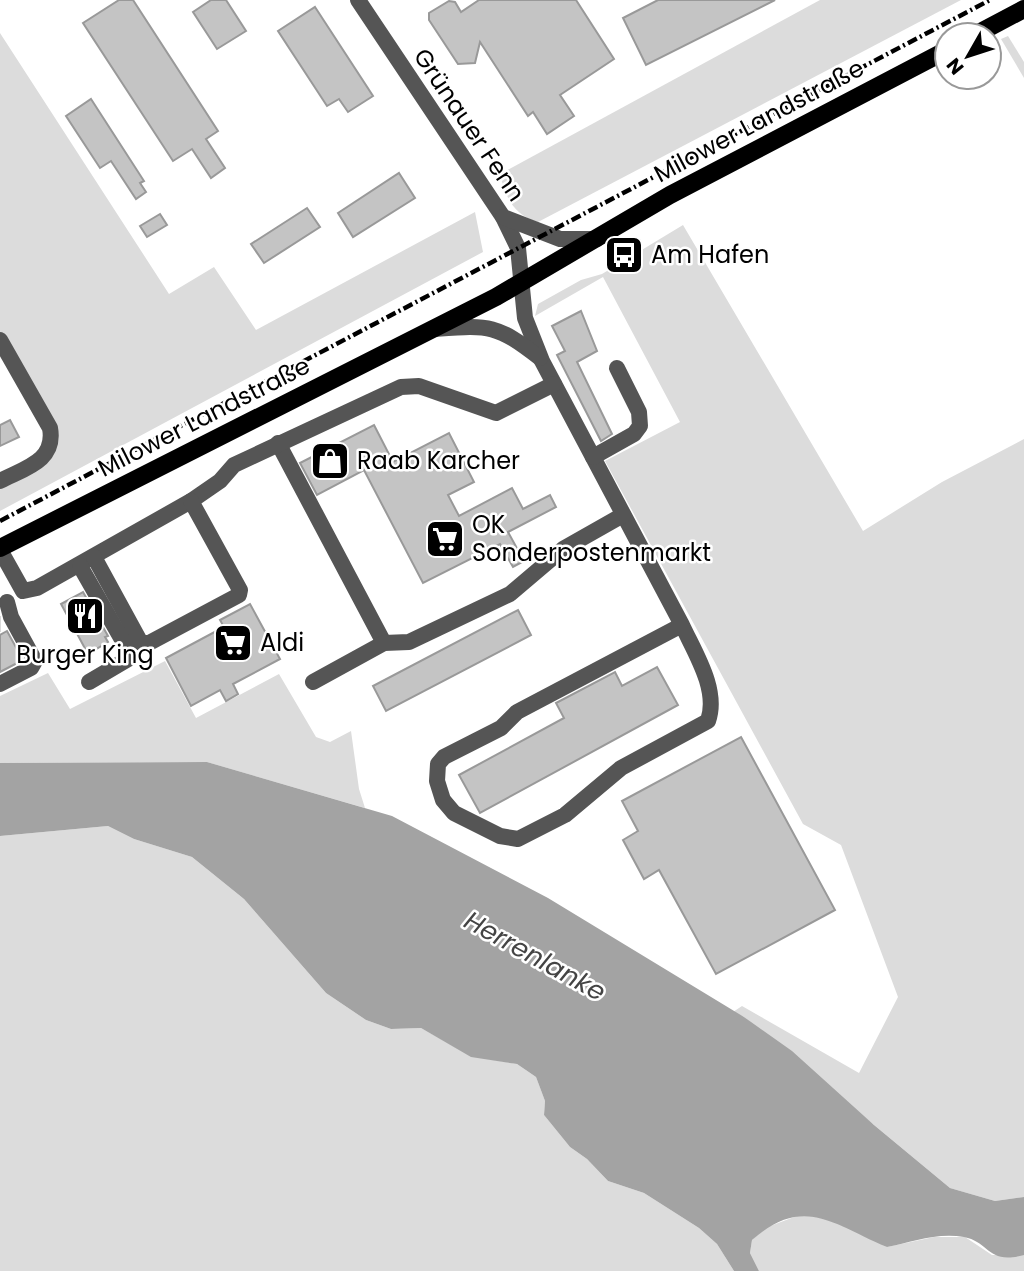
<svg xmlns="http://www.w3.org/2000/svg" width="1024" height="1271" font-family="Poppins,sans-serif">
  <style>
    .green { fill: #dcdcdc }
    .water { fill: #a3a3a3 }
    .building { fill: #c4c4c4; stroke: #999; stroke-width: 2 }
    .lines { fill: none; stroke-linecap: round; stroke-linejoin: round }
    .minor-tunnel { stroke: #d9d9d9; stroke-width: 16; stroke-dasharray: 16 8; stroke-linecap: butt }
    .minor { stroke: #555; stroke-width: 16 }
    .major { stroke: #000; stroke-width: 18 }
    .rail { stroke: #000; stroke-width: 4.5; stroke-dasharray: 10 3.5 2 3.5; stroke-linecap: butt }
    .labels { text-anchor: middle; stroke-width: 5; stroke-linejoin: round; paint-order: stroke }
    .street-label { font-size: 24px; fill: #000; stroke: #fff }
    .poi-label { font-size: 24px; fill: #000; stroke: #fff; text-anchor: start }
    .water-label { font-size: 26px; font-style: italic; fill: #444; stroke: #fff }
  </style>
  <rect width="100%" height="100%" fill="#fff"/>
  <g class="green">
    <path d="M820,0H961L538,222C513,215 505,196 500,174Z"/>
    <polygon points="0,33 169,294 214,267 256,330 475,212 483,252 0,511 0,487 54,452 10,345 0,332"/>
    <polygon points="1008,36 1024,62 1024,78 1001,39"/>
    <polygon points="683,225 863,531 942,482 1024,439 1024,1197 995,1201 950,1188 744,1017 733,1012 742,1006 859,1073 898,997 841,845 803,824 605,461 680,422 603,277 535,316 538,304 581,280 602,274"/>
    <polygon points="165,661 196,718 279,674 316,737 330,742 351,731 359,789 365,808 207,762 0,763 0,696 48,673 70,709"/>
    <polygon points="108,826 134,839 192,857 244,899 326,993 366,1020 391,1029 421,1028 471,1056 517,1064 536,1077 545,1101 544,1115 570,1147 587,1159 608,1181 644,1193 699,1228 717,1244 734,1271 0,1271 0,836"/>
    <polygon points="802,1214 842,1223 887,1247 934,1237 965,1237 992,1255 1024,1255 1024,1271 759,1271 750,1253 752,1240 765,1228"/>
  </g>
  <path class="water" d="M207,762L392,816L548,898L744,1017L792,1051L874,1125L950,1188L995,1201L1024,1197V1255C987,1265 990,1242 964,1237C938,1232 911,1242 887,1247C834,1225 804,1194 752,1240L750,1253L759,1271H734L717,1244L699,1228L644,1193L608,1181L587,1159L570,1147L544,1115L545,1101L536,1077L517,1064L471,1057L421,1028L391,1029L366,1020L326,993L244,899L192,857L134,839L108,826L0,836V763Z"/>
  <g class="building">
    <polygon points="119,0 133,0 218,131 206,139 225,168 211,178 192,149 173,161 83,23"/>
    <polygon points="211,0 226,0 246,31 217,49 193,12"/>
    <polygon points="479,0 576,0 614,59 560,95 574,116 547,134 533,112 528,116 480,42 475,63 458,64 429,20 429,13 449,1 455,2 461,12"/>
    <polygon points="658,0 775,0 646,65 623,18"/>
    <polygon points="315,7 373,96 348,112 339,99 327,106 278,31"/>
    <polygon points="91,99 144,181 140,183 146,192 136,199 111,161 100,168 66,116"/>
    <polygon points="399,173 415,198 353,237 338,213"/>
    <polygon points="307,208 320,227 264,263 251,244"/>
    <polygon points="160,214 167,225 147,237 140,226"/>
    <polygon points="581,311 597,351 577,362 612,434 601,441 557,355 565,351 552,326"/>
    <polygon points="10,420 19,437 0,446 0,425"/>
    <polygon points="374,425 393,462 449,433 474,482 448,495 459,516 512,488 523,509 550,495 556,507 508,532 524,561 513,567 500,544 423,583 364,470 317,495 300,463"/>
    <polygon points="83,592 108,636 105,637 108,642 88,654 61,604"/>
    <polygon points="250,604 280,659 233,684 238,694 226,701 220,690 191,706 166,658 224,627 220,620"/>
    <polygon points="518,610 531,635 386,711 373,686"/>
    <polygon points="7,631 23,660 0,672 0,635"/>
    <polygon points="657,667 678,705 480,813 459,775 564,718 556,703 615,672 622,686"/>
    <polygon points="741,737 835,910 716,974 659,870 644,879 623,840 638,831 622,801"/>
  </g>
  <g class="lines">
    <polyline class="minor-tunnel" points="0,624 1,624"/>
    <g class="minor">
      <path d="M358,0L503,217L518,248L525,318L542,361L682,625L517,712L501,728L444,757L438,764L437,781L443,800L454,813L500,836L518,839L565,815L621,768L708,721C719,690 695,653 682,625"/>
      <polyline points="503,217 560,239 597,239"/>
      <path d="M435,329C490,325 496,324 540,358"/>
      <path d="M0,340L50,428C56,461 25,468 0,481"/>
      <polyline points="278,443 384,643"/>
      <polyline points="593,457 634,434 640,426 639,412 617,368"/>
      <polyline points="0,550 23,591 37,588 191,501 220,481 234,465 401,387 419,386 496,413 554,384"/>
      <polyline points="94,557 141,643 149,643 239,595 240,590 191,501"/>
      <polyline points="80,566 128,650 128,659 89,682"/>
      <polyline points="313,682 384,643 409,642 510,594 563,549 623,515"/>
      <polyline points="0,684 31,668 35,661 11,617 7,602"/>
    </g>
    <g class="major">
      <polyline points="975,35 1024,9"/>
      <polyline points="0,548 496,297 670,195 947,50"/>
    </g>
    <polyline class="rail" points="0,521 990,0"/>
  </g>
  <defs>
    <symbol id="bus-square" viewBox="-11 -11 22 22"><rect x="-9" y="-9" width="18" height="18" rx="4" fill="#000" stroke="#fff"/><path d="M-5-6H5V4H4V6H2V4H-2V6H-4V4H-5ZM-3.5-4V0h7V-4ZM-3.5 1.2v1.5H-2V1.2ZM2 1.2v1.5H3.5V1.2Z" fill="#fff"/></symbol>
    <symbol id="shop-square" viewBox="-11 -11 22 22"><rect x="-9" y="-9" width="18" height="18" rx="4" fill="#000" stroke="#fff"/><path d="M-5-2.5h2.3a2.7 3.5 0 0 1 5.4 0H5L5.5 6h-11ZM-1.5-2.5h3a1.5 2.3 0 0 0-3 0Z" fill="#fff"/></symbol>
    <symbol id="supermarket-square" viewBox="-11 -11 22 22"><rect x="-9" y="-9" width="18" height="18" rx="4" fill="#000" stroke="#fff"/><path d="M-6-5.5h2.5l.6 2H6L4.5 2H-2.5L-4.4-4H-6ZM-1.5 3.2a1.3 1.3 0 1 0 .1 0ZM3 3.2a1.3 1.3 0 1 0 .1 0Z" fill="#fff"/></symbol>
    <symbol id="restaurant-square" viewBox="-11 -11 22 22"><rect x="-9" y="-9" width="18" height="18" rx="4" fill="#000" stroke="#fff"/><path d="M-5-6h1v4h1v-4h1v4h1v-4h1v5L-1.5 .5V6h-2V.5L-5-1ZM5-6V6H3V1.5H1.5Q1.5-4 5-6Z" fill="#fff"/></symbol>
  </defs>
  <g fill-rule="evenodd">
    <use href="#bus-square" x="602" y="233" width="44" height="44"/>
    <use href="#shop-square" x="308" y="439" width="44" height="44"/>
    <use href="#supermarket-square" x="423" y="517" width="44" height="44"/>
    <use href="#restaurant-square" x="63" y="594" width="44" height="44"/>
    <use href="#supermarket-square" x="211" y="621" width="44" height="44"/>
  </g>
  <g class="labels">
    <g class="street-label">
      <text transform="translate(759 121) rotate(-28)" y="8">Milower Landstraße</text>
      <text transform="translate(469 125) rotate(56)" y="8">Grünauer Fenn</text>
      <text transform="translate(204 417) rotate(-27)" y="8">Milower Landstraße</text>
    </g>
    <g class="poi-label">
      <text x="651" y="263">Am Hafen</text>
      <text x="357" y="469">Raab Karcher</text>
      <text x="472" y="533">OK<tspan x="472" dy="28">Sonderpostenmarkt</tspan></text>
      <text x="260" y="651">Aldi</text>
      <text x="85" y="663" text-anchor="middle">Burger King</text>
    </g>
    <g class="water-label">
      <text transform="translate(535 956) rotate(29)" y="9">Herrenlanke</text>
    </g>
  </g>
  <g transform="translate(968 56) rotate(231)"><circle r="33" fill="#ffffff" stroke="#999999" stroke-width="2"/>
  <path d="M0-5L12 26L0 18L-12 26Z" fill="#000000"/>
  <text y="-10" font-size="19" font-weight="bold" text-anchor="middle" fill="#000000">N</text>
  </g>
</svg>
